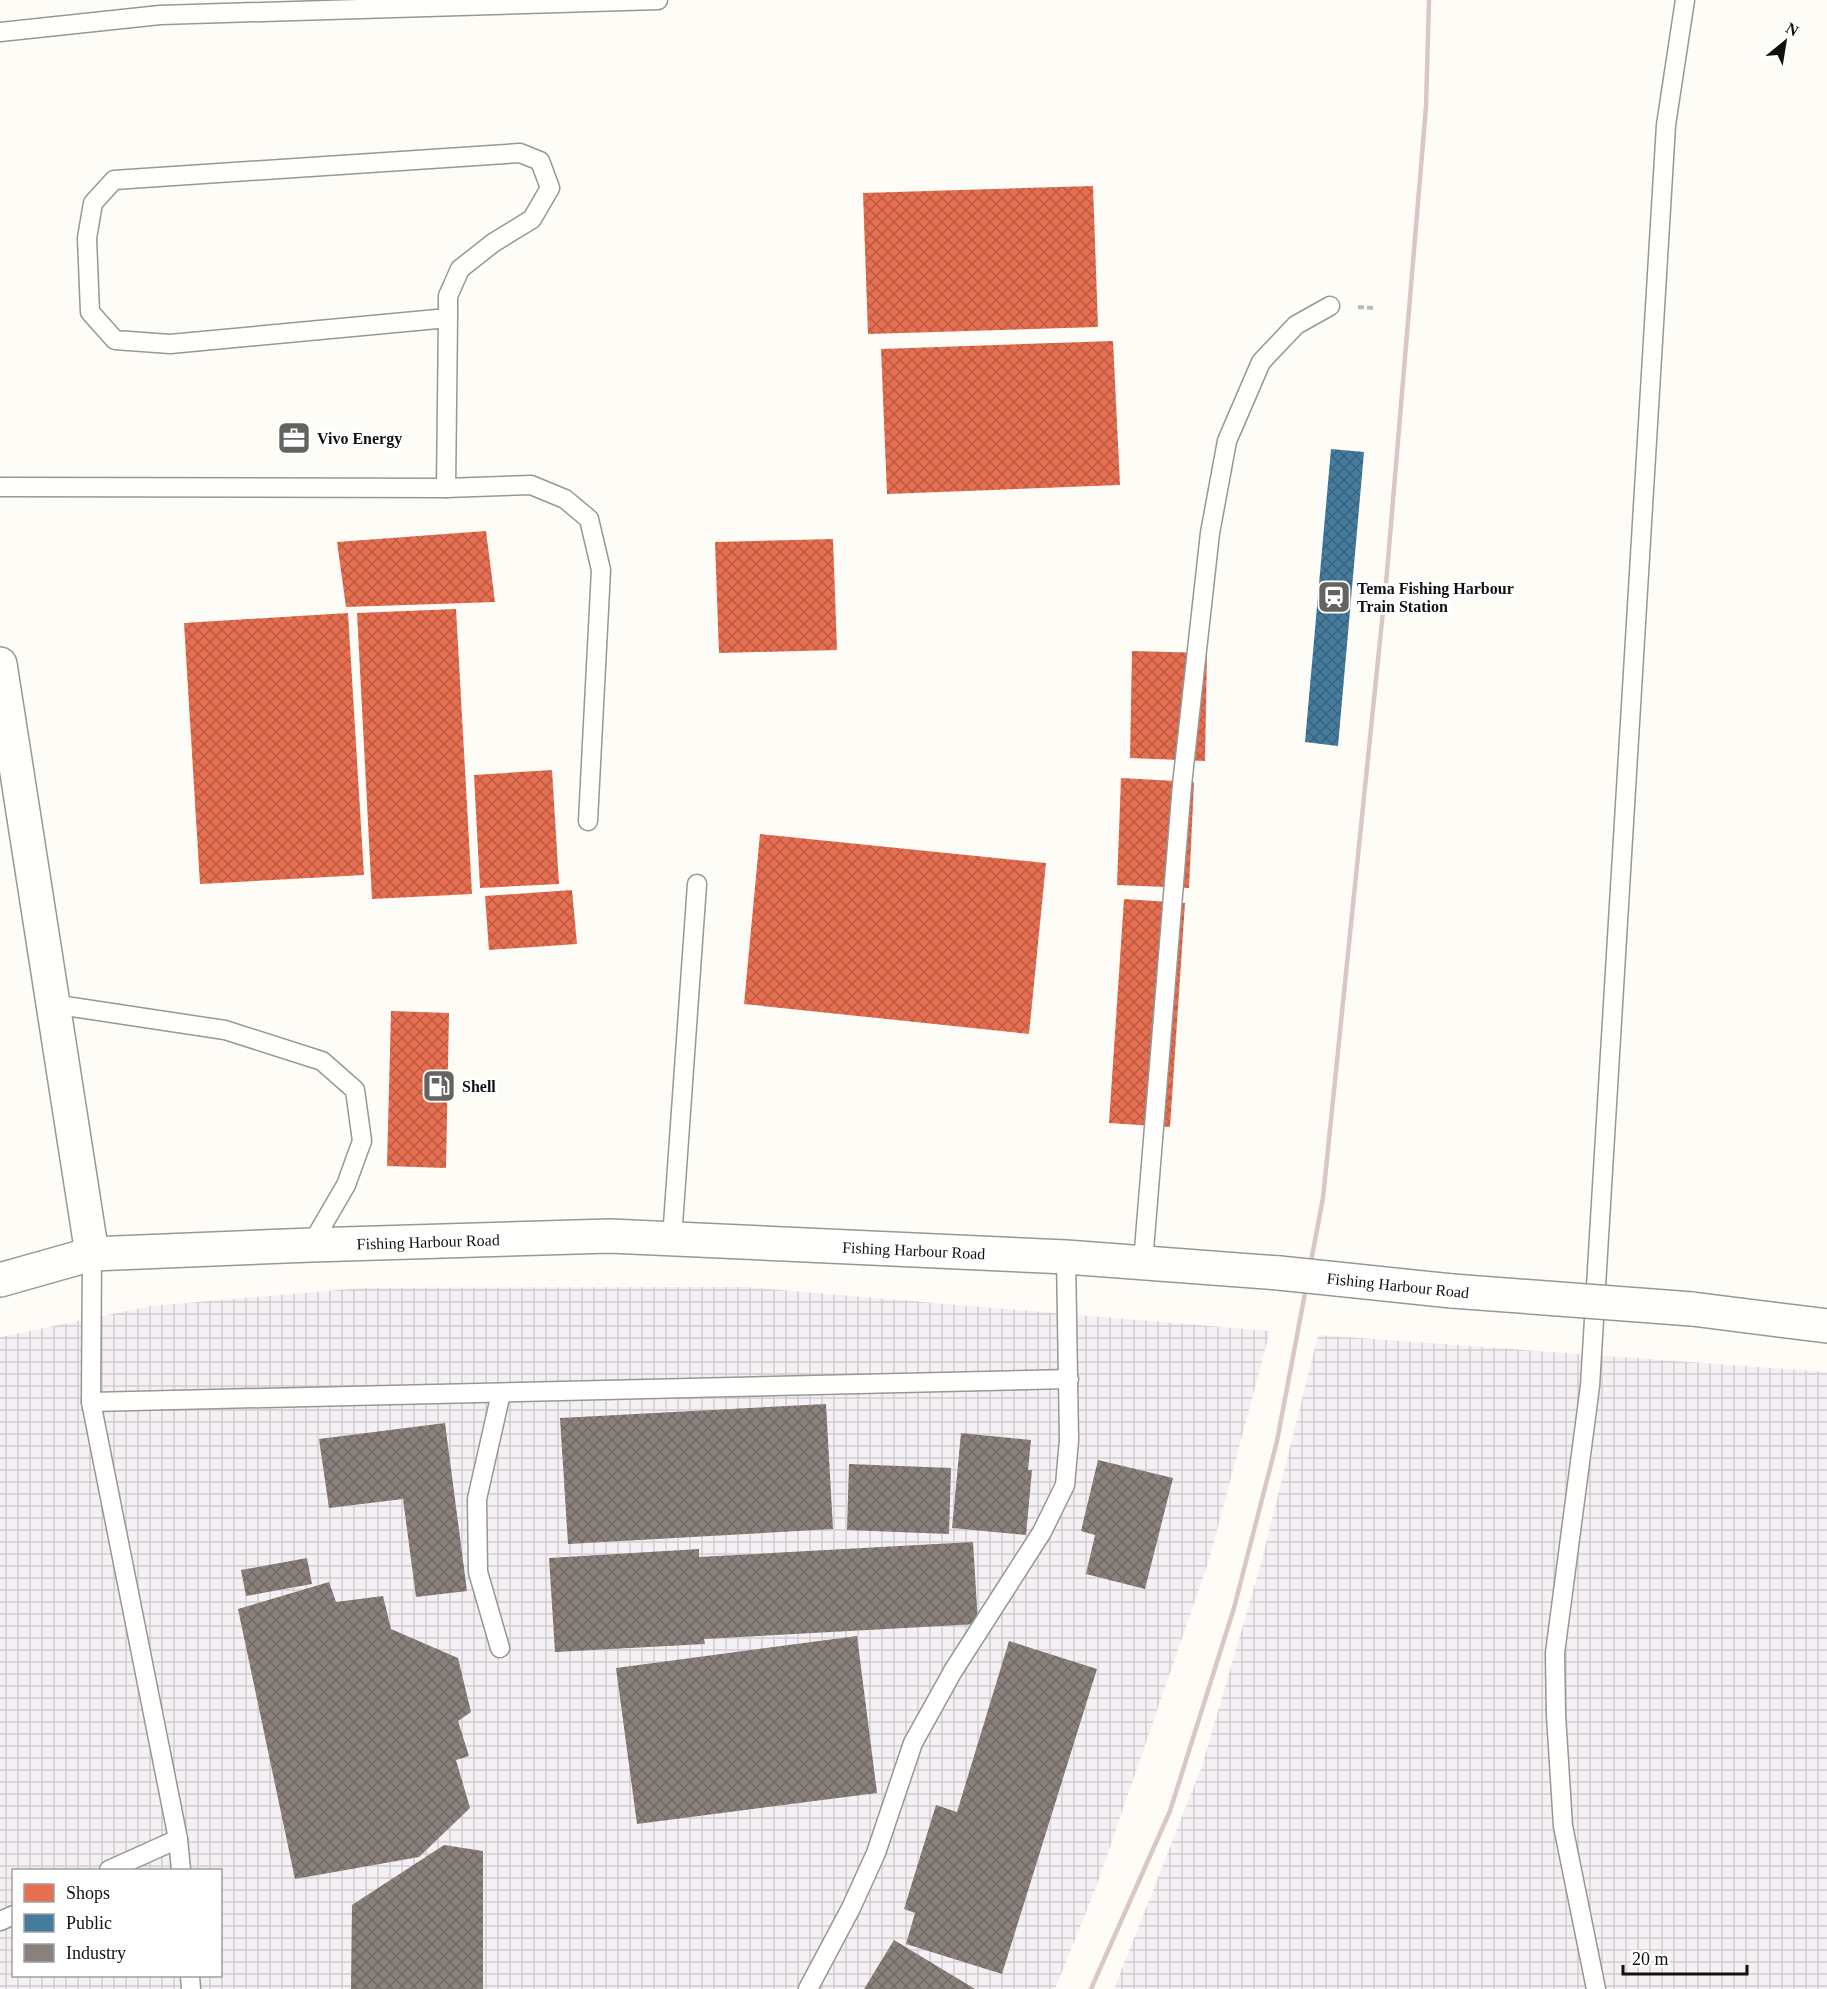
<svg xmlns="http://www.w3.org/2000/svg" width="1827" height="1989" font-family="'Times New Roman',serif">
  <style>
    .industrial { fill: url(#industrial-grid); fill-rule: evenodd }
    .shops { fill: url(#shops-cross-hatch) }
    .public { fill: url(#public-cross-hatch) }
    .industry { fill: url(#industry-cross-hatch) }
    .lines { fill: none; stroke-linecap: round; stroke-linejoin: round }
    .service-casing { stroke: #979795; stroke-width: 21 }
    .minor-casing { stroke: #979795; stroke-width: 36 }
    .tertiary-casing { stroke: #979795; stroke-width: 36 }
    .path { stroke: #b9b9b8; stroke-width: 4; stroke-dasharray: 6 3; stroke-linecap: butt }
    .service { stroke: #fffffe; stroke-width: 18 }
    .minor { stroke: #fffffe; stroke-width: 33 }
    .tertiary { stroke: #fffffe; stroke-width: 33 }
    .rail { stroke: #d9c6c7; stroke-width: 4.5 }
    .tertiary-bridge-casing { stroke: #979795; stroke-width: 36; stroke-linecap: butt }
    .tertiary-bridge { stroke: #fffffe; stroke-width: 33 }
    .labels { text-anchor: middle; stroke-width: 6; stroke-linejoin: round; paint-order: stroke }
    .poi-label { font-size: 16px; font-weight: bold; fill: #111; stroke: #fff; text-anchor: start }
    .street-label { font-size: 16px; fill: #111; stroke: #fff }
  </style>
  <defs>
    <pattern id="industrial-grid" width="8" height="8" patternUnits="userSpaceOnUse" patternTransform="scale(1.5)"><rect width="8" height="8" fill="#f5f0f3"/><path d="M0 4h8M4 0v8" fill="none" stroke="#d1cdcf"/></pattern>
    <pattern id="shops-cross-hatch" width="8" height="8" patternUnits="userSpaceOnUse" patternTransform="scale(1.5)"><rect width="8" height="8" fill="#e76f51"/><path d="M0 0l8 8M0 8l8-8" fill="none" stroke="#ba5a42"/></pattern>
    <pattern id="public-cross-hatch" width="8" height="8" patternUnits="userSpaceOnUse" patternTransform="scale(1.5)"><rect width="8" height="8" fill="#457b9d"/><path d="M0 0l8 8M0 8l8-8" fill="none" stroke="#38637f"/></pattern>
    <pattern id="industry-cross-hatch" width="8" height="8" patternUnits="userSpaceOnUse" patternTransform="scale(1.5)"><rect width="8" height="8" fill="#8a817c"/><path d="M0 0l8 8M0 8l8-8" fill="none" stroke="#6f6864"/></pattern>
  </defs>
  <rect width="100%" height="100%" fill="#fdfcf7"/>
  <g class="industrial">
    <path d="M745,1287L1270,1331L1209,1560L1095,1890L1055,1989H0V1337L151,1306L361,1288ZM14,1870H220V1976H14Z"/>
    <polygon points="1318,1335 1827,1372 1827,1989 1114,1989 1202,1766 1260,1567"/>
  </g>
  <g class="shops">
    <polygon points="1093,186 1098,327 868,334 863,193"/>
    <polygon points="1113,341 1120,485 887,494 881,349"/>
    <polygon points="486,531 495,602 346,607 337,542"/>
    <polygon points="833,539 837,650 719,653 715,542"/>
    <polygon points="456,609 472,894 372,899 357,613"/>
    <polygon points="348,613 364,875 200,884 184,623"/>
    <polygon points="1132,651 1207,653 1205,761 1130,758"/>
    <polygon points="552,770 559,884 480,888 474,775"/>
    <polygon points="1121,778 1194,782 1189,888 1117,885"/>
    <polygon points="760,834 1046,863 1029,1034 744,1004"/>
    <polygon points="572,890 577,944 489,950 485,896"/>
    <polygon points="1124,899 1185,903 1170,1127 1109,1123"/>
    <polygon points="391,1011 449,1013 446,1168 387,1166"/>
  </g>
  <polygon class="public" points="1331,449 1364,452 1338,746 1305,742"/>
  <g class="industry">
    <polygon points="826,1404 833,1529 568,1544 560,1418"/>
    <polygon points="445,1423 467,1591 416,1597 403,1499 329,1508 319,1439"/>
    <polygon points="961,1433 1031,1440 1028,1470 1032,1470 1026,1535 952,1528"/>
    <polygon points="1098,1460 1173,1478 1145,1589 1086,1574 1095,1535 1081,1531"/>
    <polygon points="849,1464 951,1468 949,1534 847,1530"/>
    <polygon points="973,1542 978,1624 704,1639 705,1644 555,1652 549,1558 699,1549 699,1557"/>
    <polygon points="307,1558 312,1584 246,1596 241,1570"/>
    <polygon points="329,1582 336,1602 383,1596 391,1629 458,1658 471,1712 458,1721 469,1756 456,1760 470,1808 419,1857 295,1879 238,1609"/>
    <polygon points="857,1636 877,1793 637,1824 616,1668"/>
    <polygon points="1009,1641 1097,1669 1002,1974 906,1944 915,1913 904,1909 936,1805 957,1812"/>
    <polygon points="444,1845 483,1851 483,1989 351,1989 352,1905"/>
    <polygon points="894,1940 975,1989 864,1989"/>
  </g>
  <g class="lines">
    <defs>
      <g id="service">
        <polyline points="0,32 160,15 658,0"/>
        <polyline points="0,487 446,488 531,485 565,499 589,519 601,570 588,821"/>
        <polyline points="446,488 448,318 448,296 460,269 493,243 532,219 550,188 540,161 520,153 114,180 93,203 87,238 90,312 115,340 170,344 448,318"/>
        <polyline points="52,1004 225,1030 322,1061 355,1090 362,1141 346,1185 311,1245"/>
        <polyline points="672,1239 697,884"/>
        <polyline points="92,1254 91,1402 178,1839 181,1870"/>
        <polyline points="1143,1262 1182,785 1210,533 1227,441 1261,362 1296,325 1330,306"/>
        <polyline points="91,1402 1069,1379"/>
        <polyline points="500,1648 478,1572 477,1499 501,1393"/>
        <polyline points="109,1870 178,1839"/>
        <polyline points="0,1921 14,1915"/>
        <polyline points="190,1976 191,1989"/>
        <polyline points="808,1989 851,1908 876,1853 913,1743 953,1671 1042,1532 1065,1485 1069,1440 1066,1257"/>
        <polyline points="1596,1989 1563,1826 1556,1715 1555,1653 1590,1386 1666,125 1685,0"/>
      </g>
      <polyline id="minor" points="0,664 92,1254"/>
      <g id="tertiary">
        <polyline points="1337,1279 1452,1291"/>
        <path id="s1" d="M0,1280L92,1254L311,1245L610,1236L1066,1257L1279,1273"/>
        <polyline points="1692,1309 1827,1326"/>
      </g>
    </defs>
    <use href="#service" class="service-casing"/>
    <use href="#minor" class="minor-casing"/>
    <use href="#tertiary" class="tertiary-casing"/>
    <polyline class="path" points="1358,307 1373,308"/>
    <use href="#service" class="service"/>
    <use href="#minor" class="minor"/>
    <use href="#tertiary" class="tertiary"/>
    <polyline class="rail" points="1091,1989 1170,1811 1234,1608 1277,1441 1323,1198 1387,572 1426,107 1429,0"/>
    <defs>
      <g id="tertiary-bridge">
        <polyline points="1279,1273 1337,1279"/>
        <polyline points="1452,1291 1692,1309"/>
      </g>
    </defs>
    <use href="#tertiary-bridge" class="tertiary-bridge-casing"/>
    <use href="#tertiary-bridge" class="tertiary-bridge"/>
  </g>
  <defs>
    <symbol id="office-square" viewBox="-11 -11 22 22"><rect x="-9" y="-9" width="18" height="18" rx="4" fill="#646362" stroke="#fff"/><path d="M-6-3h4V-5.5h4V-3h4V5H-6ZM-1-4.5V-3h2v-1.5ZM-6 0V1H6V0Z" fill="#fff"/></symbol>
    <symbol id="station-square" viewBox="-11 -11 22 22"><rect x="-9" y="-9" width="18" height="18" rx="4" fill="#646362" stroke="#fff"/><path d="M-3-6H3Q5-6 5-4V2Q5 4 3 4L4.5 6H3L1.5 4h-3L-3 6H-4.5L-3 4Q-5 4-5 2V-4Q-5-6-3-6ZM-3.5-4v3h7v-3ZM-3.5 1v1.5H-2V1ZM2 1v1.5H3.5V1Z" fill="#fff"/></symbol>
    <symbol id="fuel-square" viewBox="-11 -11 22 22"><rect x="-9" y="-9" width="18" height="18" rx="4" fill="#646362" stroke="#fff"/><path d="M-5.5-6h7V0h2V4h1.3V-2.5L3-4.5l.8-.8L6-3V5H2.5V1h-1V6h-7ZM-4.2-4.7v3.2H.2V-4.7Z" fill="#fff"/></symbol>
  </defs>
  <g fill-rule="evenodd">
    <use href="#office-square" x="275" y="419" width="38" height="38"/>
    <use href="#station-square" x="1315" y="578" width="38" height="38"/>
    <use href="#fuel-square" x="420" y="1067" width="38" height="38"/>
  </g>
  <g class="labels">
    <g class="poi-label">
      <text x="317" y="444">Vivo Energy</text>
      <text x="1357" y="594">Tema Fishing Harbour<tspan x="1357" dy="18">Train Station</tspan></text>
      <text x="462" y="1092">Shell</text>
    </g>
    <g class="street-label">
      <text dy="6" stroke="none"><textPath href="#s1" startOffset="432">Fishing Harbour Road</textPath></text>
      <text dy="6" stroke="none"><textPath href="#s1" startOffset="918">Fishing Harbour Road</textPath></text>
      <text transform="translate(1398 1285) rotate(6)" y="6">Fishing Harbour Road</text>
    </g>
  </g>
  <rect x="12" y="1869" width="210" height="108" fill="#ffffff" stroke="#a0a0a0" stroke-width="1.5"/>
  <rect x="24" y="1884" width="30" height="18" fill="#e76f51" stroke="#a0a0a0" stroke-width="1.5"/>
  <text x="66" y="1899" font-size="18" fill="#111111">Shops</text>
  <rect x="24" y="1914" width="30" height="18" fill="#457b9d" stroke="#a0a0a0" stroke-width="1.5"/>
  <text x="66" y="1929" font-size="18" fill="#111111">Public</text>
  <rect x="24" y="1944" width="30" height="18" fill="#8a817c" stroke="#a0a0a0" stroke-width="1.5"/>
  <text x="66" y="1959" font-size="18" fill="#111111">Industry</text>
  <g transform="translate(1785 42) rotate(30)" stroke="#ffffff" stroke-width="4.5" paint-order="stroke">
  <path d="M0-4.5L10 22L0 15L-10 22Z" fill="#111111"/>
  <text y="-9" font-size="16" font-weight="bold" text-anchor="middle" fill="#111111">N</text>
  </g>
  <path d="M1623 1965v9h124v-9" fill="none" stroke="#111111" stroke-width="3"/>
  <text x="1632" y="1965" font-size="18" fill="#111111" stroke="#ffffff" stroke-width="4.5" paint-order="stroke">20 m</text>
</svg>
